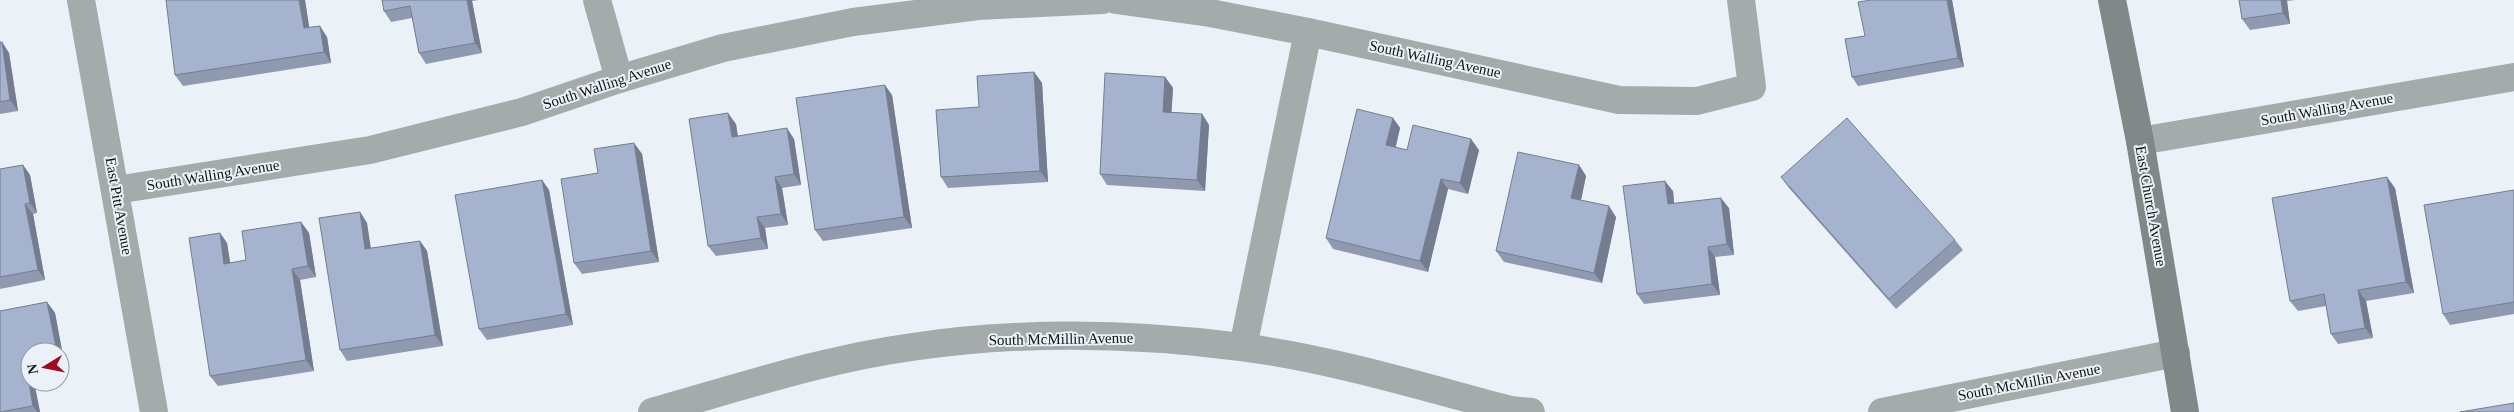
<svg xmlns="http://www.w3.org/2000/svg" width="2514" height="412" font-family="'Times New Roman',serif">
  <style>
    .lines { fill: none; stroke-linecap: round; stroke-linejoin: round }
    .street { stroke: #a5aaaa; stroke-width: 28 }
    .secondary { stroke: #818888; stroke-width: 28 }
    .wall { fill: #8f9ab1 }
    .shaded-wall { fill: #747d90 }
    .building { fill: #a6b3ce; stroke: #747d90 }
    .labels { text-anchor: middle; stroke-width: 4; stroke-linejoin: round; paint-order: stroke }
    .street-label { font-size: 15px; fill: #111416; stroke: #eaf2f7 }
  </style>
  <rect width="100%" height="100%" fill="#eaf2f7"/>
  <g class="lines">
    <g class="street">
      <polyline points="81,0 154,412"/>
      <polyline points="597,0 619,79"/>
      <polyline points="1116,0 1210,13 1308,32 1619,100 1697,101 1752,87 1741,0"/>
      <polyline points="2140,141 2514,77"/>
      <polyline points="116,190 370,150 522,112 619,79 723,48 853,22 978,6 1102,0"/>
      <polyline points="1243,347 1308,32"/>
      <path d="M652,412C738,388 824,359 912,347C1020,331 1133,333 1241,347C1333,359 1423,387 1511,410L1531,412"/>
      <polyline points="1882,412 2176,353"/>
    </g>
    <polyline class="secondary" points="2112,0 2140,141 2185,412"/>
  </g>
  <g class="wall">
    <polygon points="305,0 309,27 327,37 331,63 183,86 175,75"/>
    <polygon points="382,0 479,0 472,1 482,53 426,64 419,53 412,18 391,22 384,11"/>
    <polygon points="1952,0 1964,67 1858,86 1852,77"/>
    <polygon points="2239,0 2296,0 2287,1 2290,24 2250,30 2242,19"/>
    <polygon points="0,42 2,42 9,53 18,111 0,114"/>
    <polygon points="1034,72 1042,83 1048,182 948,188 941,177 979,107"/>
    <polygon points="1165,77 1173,88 1171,112 1202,114 1209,125 1205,191 1107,185 1100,174"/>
    <polygon points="892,95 912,228 823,241 815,230"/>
    <polygon points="1393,118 1400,128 1396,147 1407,150 1479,150 1468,194 1448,189 1428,272 1333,249 1326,238"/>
    <polygon points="736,124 738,136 794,139 801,185 782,188 788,225 765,228 768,249 716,256 708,246"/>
    <polygon points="634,143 642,154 659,262 582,274 574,263 598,173"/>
    <polygon points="23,165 30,175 37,213 33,214 45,280 0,289 0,169"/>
    <polygon points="1579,165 1586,176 1581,200 1616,217 1602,283 1504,262 1496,251"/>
    <polygon points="1781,177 1955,240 1963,250 1896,309 1789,188"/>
    <polygon points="542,180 549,190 573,325 487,340 479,329"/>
    <polygon points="2395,188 2414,293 2366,301 2373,338 2338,344 2331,334 2326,306 2298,311 2290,301"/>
    <polygon points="2514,190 2514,314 2450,325 2443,314"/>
    <polygon points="1673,191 1674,203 1729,208 1734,255 1715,257 1720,295 1644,304 1637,294"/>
    <polygon points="360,212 367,223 371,248 420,241 427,251 443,346 347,361 340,350"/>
    <polygon points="301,222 309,233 316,277 300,280 314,371 218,386 210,376 220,233 227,243 230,263 246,260"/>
    <polygon points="47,302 55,313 66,372 60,373 60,352 30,352 30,382 34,382 40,412 0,412 0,311"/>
  </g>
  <g class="shaded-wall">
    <polygon points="299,0 305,0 311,39 304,28"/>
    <polygon points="467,0 472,0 472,1 482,53 475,43"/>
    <polygon points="1947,0 1952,0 1964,67 1958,58"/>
    <polygon points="2281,0 2286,0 2287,1 2290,24 2283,13"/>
    <polygon points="320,26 327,37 331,63 324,52"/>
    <polygon points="2,42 9,53 18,111 10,100"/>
    <polygon points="1034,72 1042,83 1048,182 1040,171"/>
    <polygon points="1165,77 1173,88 1171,123 1163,112"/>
    <polygon points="885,85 892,95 912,228 904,217"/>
    <polygon points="728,113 736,124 739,148 732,137"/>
    <polygon points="1202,114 1209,125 1205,191 1197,180"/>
    <polygon points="1393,118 1400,128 1393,156 1386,145"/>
    <polygon points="787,128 794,139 801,185 794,174"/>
    <polygon points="1471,139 1479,150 1468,194 1460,183"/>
    <polygon points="634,143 642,154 659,262 651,251"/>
    <polygon points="23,165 30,175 37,213 30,203"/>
    <polygon points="1579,165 1586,176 1579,209 1571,198"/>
    <polygon points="775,177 782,188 788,225 781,214"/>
    <polygon points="2387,177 2395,188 2414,293 2406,282"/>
    <polygon points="1441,179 1448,189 1428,272 1420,261"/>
    <polygon points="542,180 549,190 573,325 566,314"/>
    <polygon points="1665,181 1673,191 1675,214 1668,204"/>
    <polygon points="1721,198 1729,208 1734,255 1727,244"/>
    <polygon points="25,204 33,214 45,280 38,270"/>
    <polygon points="1609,206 1616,217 1602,283 1594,273"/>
    <polygon points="360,212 367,223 372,260 365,249"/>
    <polygon points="757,217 765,228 768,249 761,238"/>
    <polygon points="301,222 309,233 316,277 308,266"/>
    <polygon points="220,233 227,243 232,274 224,264"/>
    <polygon points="420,241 427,251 443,346 435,335"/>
    <polygon points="1708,247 1715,257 1720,295 1712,284"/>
    <polygon points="292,269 300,280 314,371 306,360"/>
    <polygon points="2358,290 2366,301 2373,338 2365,328"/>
    <polygon points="47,302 55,313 66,372 60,363 60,352 57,352"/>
    <polygon points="26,367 30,373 30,382 34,382 40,412 37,412 33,406"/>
  </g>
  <g class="building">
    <polygon points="166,0 299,0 304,28 320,26 324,52 175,75"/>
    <polygon points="382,0 467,0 475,43 419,53 410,6 384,11"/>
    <polygon points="1871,0 1947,0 1958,58 1852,77 1845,39 1865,36 1858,2"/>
    <polygon points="2239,0 2281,0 2283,13 2242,19"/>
    <polygon points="0,42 2,42 10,100 0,102"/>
    <polygon points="1034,72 1040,171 941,177 936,110 979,107 977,76"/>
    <polygon points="1105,73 1165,77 1163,112 1202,114 1197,180 1100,174"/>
    <polygon points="885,85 904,217 815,230 796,98"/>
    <polygon points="1357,109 1393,118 1386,145 1407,150 1413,125 1471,139 1460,183 1441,179 1420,261 1326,238"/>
    <polygon points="728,113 732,137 787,128 794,174 775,177 781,214 757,217 761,238 708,246 689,119"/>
    <polygon points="1847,118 1955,240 1889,299 1781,177"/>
    <polygon points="634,143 651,251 574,263 561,179 598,173 594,149"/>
    <polygon points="1518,152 1579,165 1571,198 1609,206 1594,273 1496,251"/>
    <polygon points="23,165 30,203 25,204 38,270 0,277 0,169"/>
    <polygon points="2387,177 2406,282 2358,290 2365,328 2331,334 2324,294 2290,301 2272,198"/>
    <polygon points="542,180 566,314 479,329 455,195"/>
    <polygon points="1665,181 1668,204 1721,198 1727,244 1708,247 1712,284 1637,294 1623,186"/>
    <polygon points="2514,190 2514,302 2443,314 2424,205"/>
    <polygon points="360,212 365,249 420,241 435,335 340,350 319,218"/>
    <polygon points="301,222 308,266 292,269 306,360 210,376 189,238 220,233 224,264 246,260 242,231"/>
    <polygon points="47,302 57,352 30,352 30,367 26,367 33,406 0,412 0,311"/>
    <polygon points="2514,403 2514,412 2460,412"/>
  </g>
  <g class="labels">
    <g class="street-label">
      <text transform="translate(1435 59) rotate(12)" y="5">South Walling Avenue</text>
      <text transform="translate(607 84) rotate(-18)" y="5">South Walling Avenue</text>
      <text transform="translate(2327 109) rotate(-10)" y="5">South Walling Avenue</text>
      <text transform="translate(213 175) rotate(-9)" y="5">South Walling Avenue</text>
      <text transform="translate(119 206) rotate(80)" y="5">East Pitt Avenue</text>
      <text transform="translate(2151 206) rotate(80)" y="5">East Church Avenue</text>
      <text transform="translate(1061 339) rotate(-1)" y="5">South McMillin Avenue</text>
      <text transform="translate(2029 382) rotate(-11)" y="5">South McMillin Avenue</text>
    </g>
  </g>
  <g transform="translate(45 367) rotate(260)"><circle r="24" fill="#eaf2f7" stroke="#93999d"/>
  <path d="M0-4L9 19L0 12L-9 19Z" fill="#a40920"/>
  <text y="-8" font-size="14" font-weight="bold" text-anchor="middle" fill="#111416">N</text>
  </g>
</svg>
